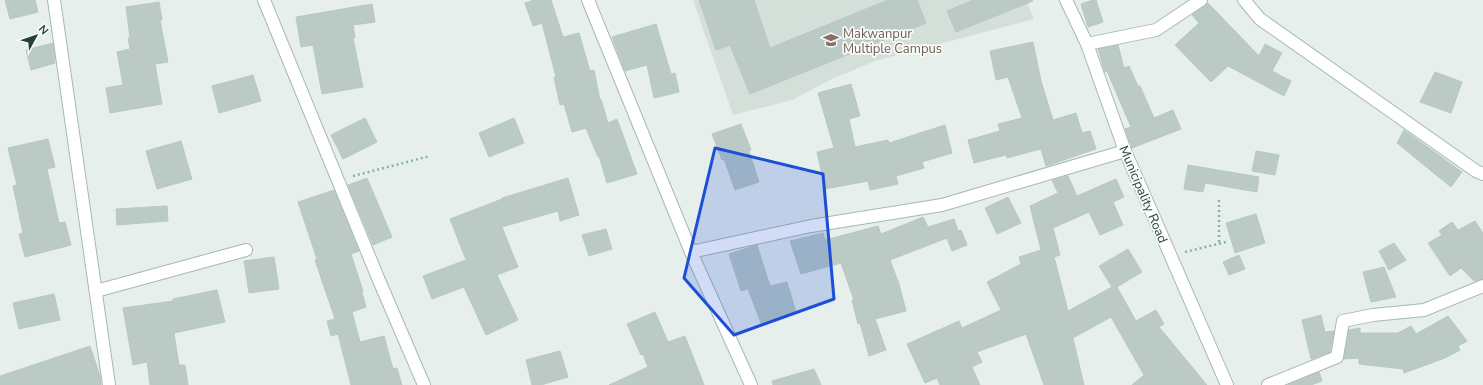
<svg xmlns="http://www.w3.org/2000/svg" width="1483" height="385" font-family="'Nunito Sans',sans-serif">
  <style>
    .built { fill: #d4dfda }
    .building { fill: #bbcac4; stroke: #b8c9c2 }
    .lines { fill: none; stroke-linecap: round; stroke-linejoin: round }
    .minor-casing { stroke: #a8b8b2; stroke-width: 14 }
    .path { stroke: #86b3a5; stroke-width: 2.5; stroke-dasharray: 2 3; stroke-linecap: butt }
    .minor { stroke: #fff; stroke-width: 12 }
    .marked { fill: #1d4ed8; fill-opacity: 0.2; stroke: #1d4ed8; stroke-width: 3; stroke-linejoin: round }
    .labels { text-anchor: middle; stroke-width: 3.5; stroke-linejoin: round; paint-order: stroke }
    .education-label { font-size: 13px; fill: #785e54; stroke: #f7fbf9; text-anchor: start }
    .street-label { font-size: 13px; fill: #24423a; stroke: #f7fbf9 }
  </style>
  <rect width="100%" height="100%" fill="#e6efeb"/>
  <polygon class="built" points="693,0 1026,0 1034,19 875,61 832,79 792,100 733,115"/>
  <g class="building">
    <polygon points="5,0 35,0 38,12 10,19"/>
    <polygon points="534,0 551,0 563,37 579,33 590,71 594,70 600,100 601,99 608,123 617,119 637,174 607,183 599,156 598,157 586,128 572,132 564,104 560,105 554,77 556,77 542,23 533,26 525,3"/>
    <polygon points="699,0 754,0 770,48 888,0 917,0 926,23 750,94 730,45 716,50"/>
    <polygon points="973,0 1032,0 1033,1 956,32 947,11"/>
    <polygon points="1093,0 1096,0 1103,22 1088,27 1081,4"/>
    <polygon points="159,2 162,20 160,20 168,62 155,64 162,104 110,113 106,88 123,85 117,52 130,49 128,38 130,38 126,7"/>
    <polygon points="1208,3 1259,56 1265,44 1282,53 1272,71 1291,81 1284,96 1228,66 1211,82 1175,45 1199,23 1192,15"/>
    <polygon points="372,4 375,22 353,25 355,38 353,38 363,87 322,94 313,45 301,47 296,17"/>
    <polygon points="656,24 671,74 675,73 679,92 654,98 647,65 625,71 612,37"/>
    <polygon points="1033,42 1041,81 1053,120 1076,113 1082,133 1090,131 1096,149 1046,166 1041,149 1007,158 1006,155 974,163 968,140 1000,131 998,124 1022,118 1008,77 996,80 990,51"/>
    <polygon points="53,43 55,63 31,70 26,50"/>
    <polygon points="1118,45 1124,68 1129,66 1138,86 1140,86 1154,118 1173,110 1181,129 1132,148 1125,129 1131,127 1107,71 1105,72 1098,49"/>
    <polygon points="1435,72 1462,82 1451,113 1420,102"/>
    <polygon points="253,75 261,101 219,113 212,86"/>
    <polygon points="851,84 860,116 849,119 855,147 888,140 889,143 945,125 952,153 922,162 924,168 896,176 898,184 870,190 868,181 825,189 817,152 834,148 818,93"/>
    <polygon points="365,118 377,142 343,159 331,135"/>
    <polygon points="514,118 524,143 489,157 479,133"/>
    <polygon points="741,124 751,150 749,151 759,182 735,190 724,159 722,160 712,134"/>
    <polygon points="1404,130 1462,172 1451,187 1397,143"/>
    <polygon points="48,139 55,167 47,169 59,223 65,222 71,245 25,257 19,234 23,233 13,186 17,185 8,148"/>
    <polygon points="181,141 192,179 157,189 146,151"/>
    <polygon points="1256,151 1279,155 1275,175 1252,171"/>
    <polygon points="1188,165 1259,177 1257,192 1205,183 1203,192 1184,189"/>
    <polygon points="1068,176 1077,196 1116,179 1124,197 1113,202 1123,225 1100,235 1089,212 1053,228 1060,255 1054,257 1068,311 1112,287 1099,266 1128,249 1142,272 1117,287 1136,321 1156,310 1164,324 1159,327 1207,385 1132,385 1144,375 1111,317 1073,338 1084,385 1044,385 1026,334 977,352 982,362 972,367 980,385 940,385 937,378 925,383 907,344 959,321 962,328 1001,310 987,282 1021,264 1019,257 1041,250 1030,206 1058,193 1052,180"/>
    <polygon points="367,178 392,237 373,245 348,185"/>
    <polygon points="568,178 579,215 560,221 558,211 502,227 518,267 497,275 518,320 486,335 464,287 432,299 423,276 466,260 450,219 502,199 502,198"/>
    <polygon points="334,190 359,251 351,254 363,291 362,292 366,307 352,312 360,342 384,336 393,369 397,368 402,385 351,385 338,334 331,336 327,321 335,319 315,260 317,259 298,202"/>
    <polygon points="1008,197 1021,223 997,234 985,208"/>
    <polygon points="167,206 168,221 117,225 116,209"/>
    <polygon points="1256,214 1265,243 1235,253 1226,223"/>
    <polygon points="923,217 928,227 954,219 958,231 961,230 967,245 952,251 947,238 890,260 899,284 906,311 875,319 886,350 869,356 860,323 858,324 852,300 854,300 841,263 801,274 790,241 823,233 825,240 878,226 881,234"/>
    <polygon points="1475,221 1483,233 1483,279 1474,281 1461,268 1450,276 1428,243 1442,235 1439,231 1452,222 1458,230"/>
    <polygon points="606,229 612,249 589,256 582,235"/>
    <polygon points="1394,243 1406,260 1389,270 1379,251"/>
    <polygon points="757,245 770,286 787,282 796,312 761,323 748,289 741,291 729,254"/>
    <polygon points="1239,255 1245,269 1229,275 1223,262"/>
    <polygon points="274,257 279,289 249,293 244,261"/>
    <polygon points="1384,267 1396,297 1371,302 1363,272"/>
    <polygon points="217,290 225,322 174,333 179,365 185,365 188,385 150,385 147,362 133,365 123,308 173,301 173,299"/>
    <polygon points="54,294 60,320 19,329 13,303"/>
    <polygon points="655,312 668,342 685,336 704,385 609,385 648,367 643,354 641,355 627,324"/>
    <polygon points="1321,315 1325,332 1334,331 1330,352 1311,359 1302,320"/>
    <polygon points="1448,316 1467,341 1458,346 1460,350 1445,358 1404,373 1403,369 1359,364 1359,358 1344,359 1349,330 1360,328 1360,333 1398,333 1411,326 1416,334"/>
    <polygon points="90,346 100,376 101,385 0,385 0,376"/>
    <polygon points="560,351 568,377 541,385 532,385 526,360"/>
    <polygon points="814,369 821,385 773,385 772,381"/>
    <polygon points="1319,372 1322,381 1311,385 1288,385"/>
  </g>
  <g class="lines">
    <defs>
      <g id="minor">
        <polyline points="54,0 109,385"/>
        <polyline points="264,0 378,278 424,385"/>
        <polyline points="588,0 691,252 751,385"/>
        <polyline points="1066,0 1087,44 1125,151 1227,385"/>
        <polyline points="1244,0 1260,19 1476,171 1483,174"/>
        <polyline points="1087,44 1156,30 1201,0"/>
        <polyline points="691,252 811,226 942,205 1125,151"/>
        <polyline points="96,291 246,250"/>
        <polyline points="1268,385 1337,357 1343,321 1373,315 1424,310 1483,286"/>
      </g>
    </defs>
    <use href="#minor" class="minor-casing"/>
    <g class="path">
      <polyline points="353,176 430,156"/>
      <polyline points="1219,200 1219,244"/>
      <polyline points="1185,252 1226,242"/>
    </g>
    <use href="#minor" class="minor"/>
  </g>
  <path class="marked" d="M715,148L823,174L834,299L734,335L684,278Z"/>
  <defs>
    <symbol id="university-bare" viewBox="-9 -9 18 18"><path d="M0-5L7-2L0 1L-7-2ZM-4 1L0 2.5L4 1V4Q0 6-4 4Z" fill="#8d6e63" stroke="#f7fbf9" stroke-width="2.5" paint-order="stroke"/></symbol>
  </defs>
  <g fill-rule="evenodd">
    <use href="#university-bare" x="820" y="29" width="22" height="22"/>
  </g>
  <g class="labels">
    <g class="education-label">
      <text x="843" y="38">Makwanpur<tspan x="843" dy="15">Multiple Campus</tspan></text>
    </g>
    <g class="street-label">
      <text transform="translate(1144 194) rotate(67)" y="5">Municipality Road</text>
    </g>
  </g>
  <g transform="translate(36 36) rotate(50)" stroke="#f7fbf9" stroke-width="3" paint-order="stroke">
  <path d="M0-3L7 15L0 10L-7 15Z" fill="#24423a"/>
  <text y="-6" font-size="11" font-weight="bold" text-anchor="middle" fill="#24423a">N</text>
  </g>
</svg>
